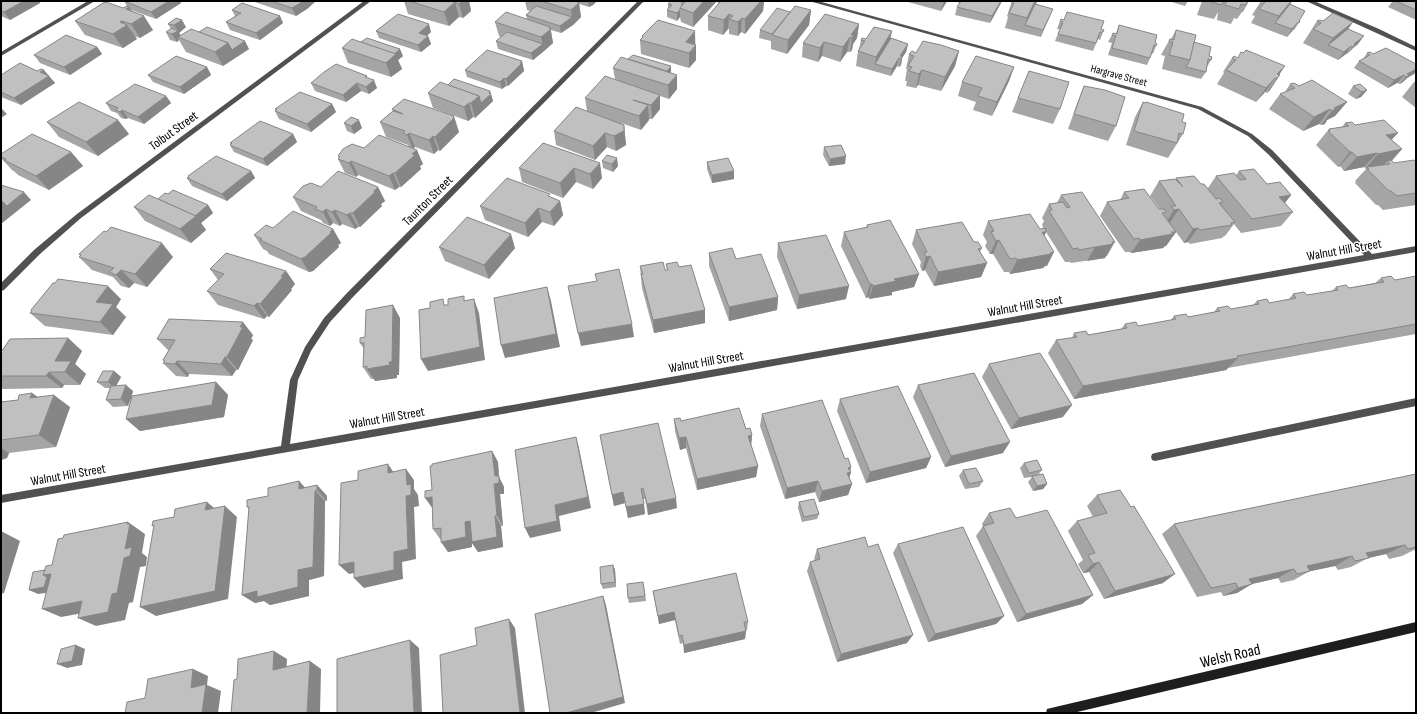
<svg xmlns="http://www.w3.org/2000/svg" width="1417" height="714" font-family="'Sofia Sans Condensed',sans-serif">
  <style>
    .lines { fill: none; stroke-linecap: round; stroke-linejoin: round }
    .lane { fill: #515151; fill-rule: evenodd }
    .street { fill: #515151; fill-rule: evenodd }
    .secondary { fill: #1e1e1e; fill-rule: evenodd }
    .wall { fill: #a5a5a5 }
    .shaded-wall { fill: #868686 }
    .building { fill: #c0c0c0; stroke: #868686 }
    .labels { text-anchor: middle; stroke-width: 3; stroke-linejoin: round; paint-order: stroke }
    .far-street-label { font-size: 11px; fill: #000; stroke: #fff }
    .street-label { font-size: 13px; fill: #000; stroke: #fff }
    .near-street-label { font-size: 16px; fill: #000; stroke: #fff }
  </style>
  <rect width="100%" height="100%" fill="#fff"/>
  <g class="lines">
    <polygon class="lane" points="1416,398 1416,406 1155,461 1152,460 1151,457 1152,454 1155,453"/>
    <g class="street">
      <polygon points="88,1 95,1 1,56 1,52"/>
      <polygon points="364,1 371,1 81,218 40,254 4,290 1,291 1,283 34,250 77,214"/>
      <polygon points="638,1 644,1 352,298 330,322 311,351 298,380 290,444 1364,255 1268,154 1248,136 1198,109 809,1 818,1 1202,107 1252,134 1272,150 1372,254 1416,246 1416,252 1,503 1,495 281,446 290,380 305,347 324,318 346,294"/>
      <polygon points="1306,1 1314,1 1379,29 1416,47 1416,51"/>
    </g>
    <polygon class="secondary" points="1416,622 1416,632 1073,713 1046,713 1047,709 1051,708"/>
  </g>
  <g class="wall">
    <polygon points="1,1 39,1 40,3 10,20 1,16"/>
    <polygon points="124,1 180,1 181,3 156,19 131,10 132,11 153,30 140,38 134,36 137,39 123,48 85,35 75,21 123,8 127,6"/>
    <polygon points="254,1 316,1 307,9 296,16 255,2"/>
    <polygon points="404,1 469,1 471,11 463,18 459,17 449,26 408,14"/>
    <polygon points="525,1 597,1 593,5 589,7 579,4 581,17 573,25 561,33 551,30 553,43 544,51 533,60 498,49 496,41 501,37 499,36 495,22 527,19 526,15 530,11 527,10"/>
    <polygon points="671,1 717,1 693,27 681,22 680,17 677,21 667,17 667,10 668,8 668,4"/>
    <polygon points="718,1 764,1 763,11 745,34 741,32 738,36 729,34 729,29 728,29 723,35 708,30 708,16 718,4"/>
    <polygon points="908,1 947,1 941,11 908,2"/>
    <polygon points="959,1 1002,1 990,23 955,15 957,7 960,3 958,3"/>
    <polygon points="1012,1 1037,1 1036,4 1050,16 1041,37 1005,28 1008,17 1007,16"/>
    <polygon points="1168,1 1188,1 1185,6"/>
    <polygon points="1202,1 1249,1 1243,12 1242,12 1237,19 1234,18 1231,24 1217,20 1218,12 1214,19 1197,15"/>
    <polygon points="1261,1 1292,1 1290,4 1299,21 1300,21 1294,30 1293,30 1287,37 1251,23 1255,16 1252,15"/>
    <polygon points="1393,1 1416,1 1416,20 1388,7"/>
    <polygon points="232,10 280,16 283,23 260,40 230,30 226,22 235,16"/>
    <polygon points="811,10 809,25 787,54 771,49 771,41 759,38 760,30 790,12"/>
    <polygon points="1060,21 1101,29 1103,32 1100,40 1098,39 1093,51 1055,41 1060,29 1057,29"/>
    <polygon points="1317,21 1323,21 1348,29 1358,44 1353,48 1347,54 1346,54 1338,60 1303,43"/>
    <polygon points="168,24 186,27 179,33 181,35 249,49 223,66 186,52 179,40 177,42 170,40 166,32 171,29"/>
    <polygon points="859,24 857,38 853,44 852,50 850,52 847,52 840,62 822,56 818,62 802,57 803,43"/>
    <polygon points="1119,25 1155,43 1156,46 1153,54 1152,53 1150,58 1147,65 1108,55 1112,43 1108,42 1113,33 1116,33"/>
    <polygon points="1176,30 1194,42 1209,56 1211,60 1207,67 1206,72 1201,79 1162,69 1165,56 1161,55 1162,53 1170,39 1171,39"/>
    <polygon points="376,31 431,32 427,36 428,36 431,44 421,52 379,38"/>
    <polygon points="695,31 696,60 689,68 641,54 640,40 642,38 642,36"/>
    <polygon points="891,38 908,44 906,52 902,58 901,65 899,67 897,66 891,76 856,66 858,51 859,49 861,40 866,39"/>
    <polygon points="361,42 403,56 398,60 402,69 391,77 348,63 342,48"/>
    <polygon points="97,47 102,54 70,75 40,63 34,55"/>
    <polygon points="959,51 955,66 941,91 918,85 916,88 906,86 907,81 905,81 907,69 906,69 909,54 916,53"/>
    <polygon points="1367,53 1414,74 1407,78 1403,82 1400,84 1397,83 1388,88 1354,68 1359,61 1363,59"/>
    <polygon points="1232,58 1279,75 1270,90 1267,93 1265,92 1256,102 1217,84 1224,73 1223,72"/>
    <polygon points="522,61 524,71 508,86 506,86 502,89 467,77 465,70"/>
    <polygon points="207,67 211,75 184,94 153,82 148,75"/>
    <polygon points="1014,67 1009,81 992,116 973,110 976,102 958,96 962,82"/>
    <polygon points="613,68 671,73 677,89 669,99 660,96 660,109 652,119 649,119 649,120 641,130 621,123 624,125 626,145 616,151 607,147 595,160 556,145 554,131 587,111 585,98 615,79"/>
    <polygon points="1029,71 1060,109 1053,124 1012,112"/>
    <polygon points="1,75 48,75 55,83 21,105 1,97"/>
    <polygon points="368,78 377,88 369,94 361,91 346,102 315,91 311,83"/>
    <polygon points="1414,82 1416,82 1416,108 1402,97"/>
    <polygon points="1290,84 1299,86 1347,102 1335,116 1327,120 1325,124 1321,125 1319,124 1303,131 1269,109 1280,94 1285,92"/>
    <polygon points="448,85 490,91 493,101 475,118 473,117 468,121 433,108 428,93"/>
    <polygon points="1084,86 1116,126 1108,141 1068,129 1078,101"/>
    <polygon points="1353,86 1367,90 1361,97 1356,99 1348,94"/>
    <polygon points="166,96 171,103 144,124 128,118 125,119 121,118 117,113 111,111 106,103"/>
    <polygon points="1143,102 1182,122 1183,134 1168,158 1126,145 1135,117"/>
    <polygon points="332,104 336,112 311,132 279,119 275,111 276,110 275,109"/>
    <polygon points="392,109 458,131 459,132 440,151 438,150 434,154 415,147 413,148 423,164 420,166 421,169 401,187 399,187 395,190 358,175 356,177 345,173 338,159 339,158 338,156 364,148 409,147 408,145 386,137 380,122 393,111"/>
    <polygon points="47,122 129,134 98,156 59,137"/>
    <polygon points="344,123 362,128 354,134 347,131"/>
    <polygon points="1345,123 1355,125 1392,140 1402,149 1392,161 1394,163 1416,162 1416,205 1383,210 1378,205 1376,205 1355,183 1356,182 1355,181 1366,169 1364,167 1344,171 1340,166 1338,167 1316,145 1329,129 1342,127"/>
    <polygon points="293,134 297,142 267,166 234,152 230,145 231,144 230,143"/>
    <polygon points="543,143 602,178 593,189 576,182 563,198 522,182 519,168"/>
    <polygon points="824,147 845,164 829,166 823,155"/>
    <polygon points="71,152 83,166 49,190 18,175 15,172 12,170 1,158 1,154"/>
    <polygon points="602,161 618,166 613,172 603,168"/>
    <polygon points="707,162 734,179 712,183 707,169"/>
    <polygon points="251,171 255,178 227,201 192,186 187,178 189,177 188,176"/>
    <polygon points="1239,171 1291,195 1285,203 1293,212 1281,226 1241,233 1234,224 1225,236 1224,236 1222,238 1190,244 1188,242 1184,243 1176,232 1166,246 1165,246 1163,248 1131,253 1130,252 1125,252 1100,216 1107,202 1120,200 1124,192 1160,209 1150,196 1159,181 1176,179 1176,178 1201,184 1208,188 1216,176 1236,175"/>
    <polygon points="321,187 378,187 385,201 381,204 382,206 360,227 358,227 355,229 342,224 340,226 333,223 330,226 323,223 321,220 301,211 293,197"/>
    <polygon points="1061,195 1115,242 1107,256 1106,256 1105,258 1071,263 1070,262 1065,262 1046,232 1044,236 1047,266 1045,266 1043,268 1010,274 1009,272 1004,272 993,254 990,254 985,246 987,242 983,235 988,221 1040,229 1044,229 1042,225 1044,221 1042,218 1049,204 1057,203"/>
    <polygon points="551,197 560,201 563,215 554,226 542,222 528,237 485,220 480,206"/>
    <polygon points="158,199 208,205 213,213 201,223 206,230 191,243 145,221 134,207"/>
    <polygon points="867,225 919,274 914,287 892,292 892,295 869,299 869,297 866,298 841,246 844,232 866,228"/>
    <polygon points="273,228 333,229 341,243 338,245 339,247 313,271 309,272 269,254 267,251 263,249 254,235"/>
    <polygon points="916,230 974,242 982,248 980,252 987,263 981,277 934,286 925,270 922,271 920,266 921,262 912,244"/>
    <polygon points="778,243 846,299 797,309 777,257"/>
    <polygon points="439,247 515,248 489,279 445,261"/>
    <polygon points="709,253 736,259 778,297 777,310 729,321 709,266"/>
    <polygon points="79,254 173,257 147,287 134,283 129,288 121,286 113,277 92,270 79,257 80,256"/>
    <polygon points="666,264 679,267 705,310 705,323 654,333 642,288 640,266 665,270 667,270"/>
    <polygon points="210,269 286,271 295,284 291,289 292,290 269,317 267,316 264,319 218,305 207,291 218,280"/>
    <polygon points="1416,276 1416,334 1228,368 1226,370 1074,399 1048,353 1056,340 1072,338 1074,333 1088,335 1121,329 1125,324 1138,326 1171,320 1174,316 1188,317 1214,312 1217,308 1231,309 1253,305 1257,301 1269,303 1289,299 1293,294 1307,295 1332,291 1336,287 1349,288 1375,283 1381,278 1395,280"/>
    <polygon points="121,299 116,307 126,317 113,335 45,326 30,313 32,311 31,310"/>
    <polygon points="400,318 399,375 397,375 397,378 375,381 374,379 371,379 363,367 364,349 360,343 365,337"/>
    <polygon points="253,335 251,339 253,340 238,370 236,370 232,376 189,374 188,377 176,376 163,363 165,362 163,360 169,351 157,339"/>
    <polygon points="68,338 82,351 75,364 86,374 80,385 64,385 62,388 3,389 1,388 1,352"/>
    <polygon points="989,364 1063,417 1011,429 982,377"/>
    <polygon points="114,371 121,377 116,386 133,391 132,396 216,382 228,395 224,417 140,431 126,419 132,396 128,406 113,407 106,400 110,388 105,388 97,382"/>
    <polygon points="918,385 1003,453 945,467 913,397"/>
    <polygon points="32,393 38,397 70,407 56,447 9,453 7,458 1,460 1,402 18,400"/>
    <polygon points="840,399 931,457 926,468 866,483 837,411"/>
    <polygon points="762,414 850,471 851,472 849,478 852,484 848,495 819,502 815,492 785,499 760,426"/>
    <polygon points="674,419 681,421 746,429 752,435 751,446 758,466 756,477 697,490 686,448 680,450 675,431"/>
    <polygon points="600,435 677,508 648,515 645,499 643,499 645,514 628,518 625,503 614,506"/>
    <polygon points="492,451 498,462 499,477 504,487 504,494 500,494 503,526 501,526 503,547 478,552 472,543 472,547 448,552 441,539 440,539 433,529 432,490"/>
    <polygon points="1024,463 1042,470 1038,475 1047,484 1043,489 1033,491 1028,482 1032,477 1024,478 1020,468"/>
    <polygon points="963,470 983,481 979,487 965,489 959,476"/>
    <polygon points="1416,474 1416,549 1402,556 1389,559 1386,554 1368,558 1351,567 1338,570 1335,566 1310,571 1294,580 1281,583 1278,578 1251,584 1237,593 1223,596 1221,592 1197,597 1162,534 1174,524"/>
    <polygon points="299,481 305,488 317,485 327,496 327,501 325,501 324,576 309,580 309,596 270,605 264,601 255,603 242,595 249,509 247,507"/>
    <polygon points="1097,495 1163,583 1104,599 1089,572 1083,573 1078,564 1083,560 1068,531 1077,521 1093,517 1087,506"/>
    <polygon points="799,502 819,514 817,519 802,522 798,508"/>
    <polygon points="989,513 1016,518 1093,595 1082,604 1017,622 976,536 983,526 982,524"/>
    <polygon points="898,544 1004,616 996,624 928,642 893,553"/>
    <polygon points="868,547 907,643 837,662 807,571 810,562 815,560 814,559 817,549"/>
    <polygon points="613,565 615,570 616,587 603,589 601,584"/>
    <polygon points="644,586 646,601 629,603 628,598"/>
    <polygon points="653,591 748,622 747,630 746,630 745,639 684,653 683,643 680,644 675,620 659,624"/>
  </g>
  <g class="shaded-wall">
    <polygon points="24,1 39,1 40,3 10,20 4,12"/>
    <polygon points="169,1 180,1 181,3 156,19 151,12"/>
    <polygon points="304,1 316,1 307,9 296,16 292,8"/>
    <polygon points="463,1 469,1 471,11 463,18 459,4"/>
    <polygon points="578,1 578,3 579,3 581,17 573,25 561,33 560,26 572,17 571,10 577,2"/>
    <polygon points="588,1 597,1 593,5 589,7"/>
    <polygon points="704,1 717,1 693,27 693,13"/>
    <polygon points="760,1 764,1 763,11 745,34 745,19"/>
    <polygon points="944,1 947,1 941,11"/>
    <polygon points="1001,1 1002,1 1001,3 990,23 992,16"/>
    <polygon points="1035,1 1037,1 1036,4 1025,25 1027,18"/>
    <polygon points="1291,1 1292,1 1285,12 1275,23 1279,16"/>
    <polygon points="455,2 459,17 449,26 444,12"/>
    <polygon points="129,7 137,20 144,16 153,30 140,38 131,24 126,9"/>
    <polygon points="680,10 680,17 677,21 677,13"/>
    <polygon points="811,10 809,25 787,54 788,40"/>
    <polygon points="1305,11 1293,30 1287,37 1292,29"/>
    <polygon points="729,14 728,29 723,35 724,20"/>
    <polygon points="280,16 283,23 260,40 256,33"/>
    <polygon points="742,18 741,32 738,36 738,22"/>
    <polygon points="182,20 186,27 179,33 182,38 178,37 179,40 177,42 172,34 178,31 174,25"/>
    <polygon points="122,21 126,26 127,25 137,39 123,48 113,34 120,22"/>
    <polygon points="1353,22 1343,37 1328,45 1333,38"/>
    <polygon points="429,24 431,32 421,40 419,33"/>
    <polygon points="859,24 857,38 853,44 852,50 850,52 852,38 851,35"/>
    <polygon points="550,27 553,43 544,51 541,37"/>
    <polygon points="695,31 695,46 686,42"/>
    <polygon points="892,31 889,46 875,64 876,57"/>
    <polygon points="428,36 431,44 421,52 418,45"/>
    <polygon points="1364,36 1358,44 1353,48 1347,54 1353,47 1354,44"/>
    <polygon points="850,37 847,52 840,62 843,47"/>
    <polygon points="245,41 249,49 223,66 215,52 228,43"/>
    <polygon points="824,42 822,56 818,62 820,48"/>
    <polygon points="543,44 544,51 533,60 531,53"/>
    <polygon points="908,44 906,52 902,58 901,65 899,67 901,59 900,56"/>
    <polygon points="696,45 696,60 689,68 689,53"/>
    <polygon points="1351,46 1346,54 1338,60 1344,52"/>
    <polygon points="97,47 102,54 70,75 64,67"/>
    <polygon points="400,49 403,56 398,60 402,69 391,77 386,63 389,58"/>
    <polygon points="959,51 955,66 941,91 945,77"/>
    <polygon points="899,58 897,66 891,76 892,69"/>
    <polygon points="522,61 524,71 508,86 506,79"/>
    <polygon points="671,66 671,74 662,77"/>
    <polygon points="1285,66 1277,78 1277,74"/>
    <polygon points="207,67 211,75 184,94 180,87"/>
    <polygon points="1014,67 1009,81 992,116 997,102"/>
    <polygon points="1416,69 1416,72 1414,74 1407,78 1403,82 1400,84 1406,77 1407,74"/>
    <polygon points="44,70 55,83 21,105 14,98 40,72"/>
    <polygon points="922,70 918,85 916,88 919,74"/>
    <polygon points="677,75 677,89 669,99 668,85"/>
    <polygon points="1280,75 1270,90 1267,93 1277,78"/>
    <polygon points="1404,75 1397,83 1388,88 1394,80"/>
    <polygon points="504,78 506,86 502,89 500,82"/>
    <polygon points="1275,78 1265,92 1256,102 1266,88"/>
    <polygon points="374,80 377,88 369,94 366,87"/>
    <polygon points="357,83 361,91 346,102 343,95"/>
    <polygon points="1367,90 1361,97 1356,99 1362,92"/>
    <polygon points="490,91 493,101 475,118 471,103 479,96 489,93"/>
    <polygon points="660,95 660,109 652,119 651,105"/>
    <polygon points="166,96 171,103 144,124 138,117"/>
    <polygon points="1347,102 1335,116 1327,120 1325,124 1321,125 1334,108"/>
    <polygon points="469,103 473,117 468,121 464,107"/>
    <polygon points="332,104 336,112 311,132 307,124"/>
    <polygon points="648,105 649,120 641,130 639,116"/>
    <polygon points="1,108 7,114 1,118"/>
    <polygon points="1330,109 1319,124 1303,131 1314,117"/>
    <polygon points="122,110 128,118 125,119 120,112"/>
    <polygon points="454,116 459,132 440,151 435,137"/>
    <polygon points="118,120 129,134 98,156 86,142"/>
    <polygon points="359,120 362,128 354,134 351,126"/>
    <polygon points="624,125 626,145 616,151 614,136"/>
    <polygon points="409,133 415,147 413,149 407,135"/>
    <polygon points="605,133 607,147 595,160 593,146"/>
    <polygon points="1398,133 1385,147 1386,135"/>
    <polygon points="293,134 297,142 267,166 263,159"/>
    <polygon points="433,136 438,150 434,154 429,140"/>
    <polygon points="1402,149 1389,163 1387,161 1384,165 1367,167 1365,169 1378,154"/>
    <polygon points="417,150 423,164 420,166 421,169 401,187 395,173 412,154"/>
    <polygon points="71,152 83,166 49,190 36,176"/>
    <polygon points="1350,152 1352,152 1340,166 1338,167"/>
    <polygon points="1377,153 1364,167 1344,171 1357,157"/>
    <polygon points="846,156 845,164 829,166 830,159"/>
    <polygon points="617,158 618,166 613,172 612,164"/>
    <polygon points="351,161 358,175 356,177 349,163"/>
    <polygon points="600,163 602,178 593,189 590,174"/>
    <polygon points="574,168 576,182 563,198 560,183"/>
    <polygon points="251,171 255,178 227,201 222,194"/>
    <polygon points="734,171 734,179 712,183 712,175"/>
    <polygon points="393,173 399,187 395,190 389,176"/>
    <polygon points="378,187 385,201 381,204 382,206 360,227 353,213"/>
    <polygon points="24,192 31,200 1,224 1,200"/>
    <polygon points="1291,195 1280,209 1279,197"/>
    <polygon points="560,201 563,215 554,226 550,212"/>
    <polygon points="208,205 213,213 201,223 206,230 191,243 180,229"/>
    <polygon points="538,208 542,222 528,237 525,223"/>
    <polygon points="326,209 333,223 330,226 323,212"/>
    <polygon points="1179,209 1169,224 1165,224 1174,210"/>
    <polygon points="335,210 342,224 340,226 332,212"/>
    <polygon points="350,213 358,227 355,229 347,215"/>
    <polygon points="1198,228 1188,242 1184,243 1193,229"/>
    <polygon points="333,229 341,243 338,245 339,247 313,271 309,272 301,259"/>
    <polygon points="1042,232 1046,232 1040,246"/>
    <polygon points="1176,232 1166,246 1165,246 1163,248 1131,253 1140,240"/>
    <polygon points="511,234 515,248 489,279 484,265"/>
    <polygon points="999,240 993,254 990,254 996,241"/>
    <polygon points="162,243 173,257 147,287 135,274"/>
    <polygon points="1113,244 1105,258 1087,261 1095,247"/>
    <polygon points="1054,252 1047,266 1045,266 1043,268 1010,274 1017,260"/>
    <polygon points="930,256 925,270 922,271 926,257"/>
    <polygon points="987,263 981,277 934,286 938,272"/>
    <polygon points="121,270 134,283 129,288 116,275"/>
    <polygon points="286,271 295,284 291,289 292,290 269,317 260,304"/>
    <polygon points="919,274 914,287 892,292 892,295 869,299 873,286 894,279"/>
    <polygon points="870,284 872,284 869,297 866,298"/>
    <polygon points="108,286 121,299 116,307 126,317 113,335 100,322 96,302"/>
    <polygon points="849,286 846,299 797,309 799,295"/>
    <polygon points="547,287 551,301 560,347 505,358 501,345"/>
    <polygon points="778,297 777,310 729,321 729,307"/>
    <polygon points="474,299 479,313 485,360 428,371 421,359"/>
    <polygon points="257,303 267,316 264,319 254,306"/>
    <polygon points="393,305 400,318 399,375 397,375 397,378 375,381 367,369 389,362"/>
    <polygon points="705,310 705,323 654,333 653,320"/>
    <polygon points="243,322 253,335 251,339 253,340 238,370 227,357 240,327"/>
    <polygon points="632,324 634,337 581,346 578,333"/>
    <polygon points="68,338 82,351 75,364 86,374 80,385 65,372 55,361"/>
    <polygon points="225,357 236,370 232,376 221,364"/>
    <polygon points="1238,358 1226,370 1074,399 1083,386"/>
    <polygon points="177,361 189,374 188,377 175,364"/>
    <polygon points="114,371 121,377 115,388 108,382"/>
    <polygon points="49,372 64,385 62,388 46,376"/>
    <polygon points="216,382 228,395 224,417 140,431 126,419"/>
    <polygon points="126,385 133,391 128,406 121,399"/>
    <polygon points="32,393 48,405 30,398"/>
    <polygon points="54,395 70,407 56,447 39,435"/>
    <polygon points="1072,405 1063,417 1011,429 1019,418"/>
    <polygon points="752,435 751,447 748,436"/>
    <polygon points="576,437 579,448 591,508 559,516 561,531 530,538 525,528 555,505"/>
    <polygon points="686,437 686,448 680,450 679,438"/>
    <polygon points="1010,442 1003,453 945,467 951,456"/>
    <polygon points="1,448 9,453 7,458 1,460"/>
    <polygon points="492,451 498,462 499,477 504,487 504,494 500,494 503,526 497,515"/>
    <polygon points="931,457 926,468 866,483 870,472"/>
    <polygon points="388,464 396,476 388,473"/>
    <polygon points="758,466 756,477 697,490 697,479"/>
    <polygon points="851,467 850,473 851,472 847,484 843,484 848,468"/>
    <polygon points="406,469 414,480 414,489 418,495 419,506 414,507 416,559 402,562 403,579 364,588 354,578 394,552 406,496"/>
    <polygon points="299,481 309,492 299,489"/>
    <polygon points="818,481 815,492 785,499 787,488"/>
    <polygon points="852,484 848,495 819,502 822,491"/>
    <polygon points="1047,484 1043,489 1033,491 1037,486"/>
    <polygon points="317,485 327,496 327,501 317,490"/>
    <polygon points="315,491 325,501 324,576 309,580 309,596 270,605 264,601 255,603 242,595 298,570"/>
    <polygon points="623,492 625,503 614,506 612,495"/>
    <polygon points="432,497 433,509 425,498"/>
    <polygon points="676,498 677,508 648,515 647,504"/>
    <polygon points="207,502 220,513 205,510"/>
    <polygon points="644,504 645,514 628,518 626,507"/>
    <polygon points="225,506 237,517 228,599 156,616 140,607"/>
    <polygon points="495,516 501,526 503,547 478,552 472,543 472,547 448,552 441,542 465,522"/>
    <polygon points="128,522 145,534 142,553 147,557 146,566 140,567 133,602 129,603 125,620 96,626 78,618 112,594 125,549"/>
    <polygon points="1,531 20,541 4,593 1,594"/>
    <polygon points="1405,545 1386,554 1355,561 1366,553"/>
    <polygon points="1352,556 1335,566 1297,574 1307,566"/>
    <polygon points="354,562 364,571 349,574 339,565"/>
    <polygon points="1099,562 1089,572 1083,573 1093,564"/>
    <polygon points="613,565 615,570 616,587 615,582"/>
    <polygon points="48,569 58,574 54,592 38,594 29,590"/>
    <polygon points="1294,569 1278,578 1252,584 1237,593 1223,596 1238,588 1249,579"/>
    <polygon points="1175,574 1163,583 1104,599 1115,591"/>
    <polygon points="1093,595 1082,604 1017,622 1026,614"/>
    <polygon points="603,596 606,605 625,703 591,713 566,713"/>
    <polygon points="82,601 100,610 61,617 42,609"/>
    <polygon points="674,612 675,620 659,624 658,616"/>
    <polygon points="1004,616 996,624 928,642 935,634"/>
    <polygon points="509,619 515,628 525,713 520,713"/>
    <polygon points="746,631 745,639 684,653 684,645"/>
    <polygon points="913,635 907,643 837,662 841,654"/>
    <polygon points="410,640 419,648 422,713 414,713"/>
    <polygon points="76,645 85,649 82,665 67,668 57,664"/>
    <polygon points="274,651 287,659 286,677 273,670"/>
    <polygon points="310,661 321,669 320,713 307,713"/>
    <polygon points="193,669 208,676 207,685 221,691 218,713 202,713 191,688"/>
  </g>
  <g class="building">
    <polygon points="1,1 24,1 4,12 1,11"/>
    <polygon points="124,1 169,1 151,12"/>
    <polygon points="271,1 304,1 292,8"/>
    <polygon points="409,1 463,1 459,4 455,2 444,12"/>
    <polygon points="541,1 578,1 577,2 579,3 571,10"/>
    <polygon points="671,1 682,1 682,6 680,8 680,10 677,13 667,10 672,5 668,4"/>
    <polygon points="682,1 704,1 693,13 680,8 685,2"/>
    <polygon points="721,1 761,1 745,19 742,18 738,22 729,19 733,16 729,14 724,20 708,16"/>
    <polygon points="961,1 1001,1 992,16 957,7"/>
    <polygon points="1012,1 1035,1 1027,18 1009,13 1014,3 1011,2"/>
    <polygon points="1208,1 1223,1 1222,5"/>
    <polygon points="1226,1 1247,1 1246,5 1241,4 1239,9 1225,5"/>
    <polygon points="1262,1 1291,1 1279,16 1259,9 1265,2"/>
    <polygon points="1396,1 1416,1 1416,10"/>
    <polygon points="106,2 123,8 127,6 129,7 126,9 144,16 131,24 122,21 120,22 127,25 113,34 75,21 103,3"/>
    <polygon points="242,3 280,16 256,33 226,22 241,13 232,10"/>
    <polygon points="1035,4 1053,9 1043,30 1025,25"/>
    <polygon points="1290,4 1305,11 1299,21 1300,21 1299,23 1298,22 1292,29 1275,23"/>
    <polygon points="536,6 572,17 560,26 526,15"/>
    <polygon points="795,6 811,10 788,40 772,35"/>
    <polygon points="777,8 790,12 772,34 760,30"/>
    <polygon points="506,12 550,27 549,28 551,29 541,37 495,22"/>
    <polygon points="1067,12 1104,21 1101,29 1104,30 1103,32 1100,32 1096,43 1058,34 1063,22 1060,21 1061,19 1064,20"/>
    <polygon points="1333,13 1353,22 1333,38 1313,29 1321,23 1317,21 1319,20 1323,21"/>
    <polygon points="398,14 429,24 419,33 428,36 418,45 376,31"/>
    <polygon points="825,14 859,24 851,35 854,35 852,38 850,37 843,47 824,42 820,48 803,43"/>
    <polygon points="176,18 182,20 174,25 168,24"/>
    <polygon points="658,20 695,31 686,42 696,45 689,53 640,40 643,37 642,36"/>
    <polygon points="1119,25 1157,35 1155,43 1157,44 1156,46 1154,45 1150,58 1112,48 1116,36 1112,35 1113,33 1117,34"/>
    <polygon points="207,27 245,41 232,50 228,43 199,32"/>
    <polygon points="874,27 892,31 876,57 858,51 865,41 861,40 862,38 866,39"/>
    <polygon points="172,28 178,31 172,34 166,32"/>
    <polygon points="191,29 228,43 215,52 178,37"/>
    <polygon points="1348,29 1364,36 1354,44 1355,45 1353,47 1351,46 1344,52 1328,45"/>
    <polygon points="1176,30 1196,35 1190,60 1169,55 1173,42 1169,41 1170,39 1174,40"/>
    <polygon points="507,32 543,44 531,53 496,41"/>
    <polygon points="66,35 97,47 64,67 34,55"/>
    <polygon points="367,38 400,49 394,54 361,42"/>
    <polygon points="891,38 908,44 900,56 902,57 901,59 899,58 892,69 875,64"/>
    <polygon points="352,39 396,54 386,63 342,48"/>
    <polygon points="923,41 941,45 959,51 945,77 922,70 919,74 909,71 912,67 908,66 914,56 909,54 912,51 916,53"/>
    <polygon points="1194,42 1211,47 1209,56 1212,57 1211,60 1208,59 1206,72 1186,67 1190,60"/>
    <polygon points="1386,48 1416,64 1416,69 1407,74 1410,75 1406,77 1404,75 1394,80 1359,61 1370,55 1367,53 1370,52 1373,54"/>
    <polygon points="487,50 522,61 520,63 522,63 506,79 504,78 500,82 465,70"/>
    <polygon points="1246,50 1285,66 1277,74 1280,75 1277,78 1275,78 1266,88 1226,70 1236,60 1232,58 1234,56 1238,58 1241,52 1243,53"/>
    <polygon points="633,55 671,66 667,71 628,59"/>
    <polygon points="176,56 207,67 180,87 148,75"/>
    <polygon points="976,56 1014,67 997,102 978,96 982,88 962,82"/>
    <polygon points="621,57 677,75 668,85 613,68"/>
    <polygon points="20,63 37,71 41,69 44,70 40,72 49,76 14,98 1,92 1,75"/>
    <polygon points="336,64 367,76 365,77 374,80 366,87 357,83 343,95 311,83 324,72"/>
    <polygon points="1029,71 1069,82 1060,109 1018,98"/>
    <polygon points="605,76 660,95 651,105 633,100 648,105 639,116 585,98"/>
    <polygon points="454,79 490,91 489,93 491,94 481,103 479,96 448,85"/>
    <polygon points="1312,80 1347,102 1334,108 1336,109 1332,111 1330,109 1314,117 1280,94 1295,88 1290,84 1294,83 1299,86"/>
    <polygon points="440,82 479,96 471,103 469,103 464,107 428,93"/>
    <polygon points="135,84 166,96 138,117 122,110 120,112 115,110 118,108 106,103"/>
    <polygon points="1360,84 1367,90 1362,92 1353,86"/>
    <polygon points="1084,86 1105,90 1125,97 1116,126 1074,114"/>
    <polygon points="300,92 332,104 307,124 275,111 277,109 275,109"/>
    <polygon points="404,99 454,116 453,117 454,118 435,137 433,136 429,140 409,133 407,135 403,133 405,131 380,122 393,111 403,114 392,109"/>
    <polygon points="79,102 118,120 86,142 47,122"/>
    <polygon points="1143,102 1145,103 1146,102 1184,114 1182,122 1186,123 1183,134 1179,133 1177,143 1134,131"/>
    <polygon points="576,107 624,125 624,131 614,136 605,133 593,146 554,131"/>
    <polygon points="351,117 359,120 351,126 344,123"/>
    <polygon points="1384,120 1398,133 1386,135 1402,149 1378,154 1377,153 1357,157 1352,152 1350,152 1328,131 1330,131 1329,129 1349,126 1345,123 1352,122 1355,125"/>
    <polygon points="260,121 293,134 263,159 230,145 232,143 230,143"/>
    <polygon points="32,134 71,152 36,176 4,160 6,159 1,157 1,154"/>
    <polygon points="379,135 417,150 412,154 415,155 395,173 393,173 389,176 351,161 349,163 338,159 340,157 338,156 343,149 352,144 364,148"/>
    <polygon points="543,143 600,163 590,174 574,168 560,183 519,168"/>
    <polygon points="841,145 846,156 830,159 824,147"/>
    <polygon points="607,155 617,158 612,164 602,161"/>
    <polygon points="216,156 251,171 222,194 187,178 189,177 188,176"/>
    <polygon points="728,158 734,171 712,175 707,162"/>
    <polygon points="1391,160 1394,163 1414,160 1416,162 1416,193 1397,196 1391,191 1389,191 1367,169 1369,169 1367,167 1390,164 1387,161"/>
    <polygon points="1254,169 1267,184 1280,182 1291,195 1279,197 1293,212 1252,219 1216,176 1234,173 1240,180 1246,179 1239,171"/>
    <polygon points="338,171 378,187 374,191 375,192 353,213 350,213 347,215 335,210 332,212 326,209 323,212 315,209 317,207 293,197 303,186 311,183 321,187"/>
    <polygon points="1194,176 1201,184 1204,184 1216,199 1220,198 1223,202 1219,203 1235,222 1231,223 1232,225 1200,230 1198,228 1193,229 1179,209 1174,210 1171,206 1176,206 1159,181 1175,179 1183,187 1176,178"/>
    <polygon points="507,178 550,194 548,196 560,201 550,212 538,208 525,223 480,206"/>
    <polygon points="1,185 24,192 7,206 1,200"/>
    <polygon points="1144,189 1159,209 1164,209 1166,212 1162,213 1176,232 1171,232 1173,234 1140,240 1139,238 1134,239 1107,202 1129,198 1124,192"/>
    <polygon points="173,190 208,205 195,216 158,199 165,193 168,194"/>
    <polygon points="1082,192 1115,242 1112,242 1113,244 1079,250 1078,248 1073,249 1049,211 1052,210 1049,204 1063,202 1067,208 1070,207 1061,195"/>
    <polygon points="149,195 196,216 180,229 134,207"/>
    <polygon points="293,211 333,229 330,232 331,233 305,257 301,259 260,240 262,239 254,235 266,225 273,228"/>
    <polygon points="1030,214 1040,229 1045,228 1046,232 1042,232 1054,252 1050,253 1051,254 1017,260 1016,258 1010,259 999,240 996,241 991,232 994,231 988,221"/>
    <polygon points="467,217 511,234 484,265 439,247"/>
    <polygon points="890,220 919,274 894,279 896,281 873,286 872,284 870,284 844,232 868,227 867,225"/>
    <polygon points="962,222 974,242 978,242 982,248 978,249 987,263 938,272 930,256 926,257 924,253 927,252 916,230"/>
    <polygon points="111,227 162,243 135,274 121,270 116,275 109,272 114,268 79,257 81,255 79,254 104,231 106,232"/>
    <polygon points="826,235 849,286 799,295 778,243"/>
    <polygon points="732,248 736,259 761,254 778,297 729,307 709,253"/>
    <polygon points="226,253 286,271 281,276 283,277 260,304 257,303 254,306 207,291 224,274 210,269"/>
    <polygon points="663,262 665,270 668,270 666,264 677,262 679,267 691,265 705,310 653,320 641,274 643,274 640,266"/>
    <polygon points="619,269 632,324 578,333 568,286 597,281 595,274"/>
    <polygon points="1391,276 1395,280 1416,276 1416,324 1237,356 1238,358 1083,386 1056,340 1077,337 1074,333 1086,331 1088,335 1127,328 1125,324 1136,322 1138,326 1176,319 1174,316 1186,314 1188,317 1220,311 1217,308 1228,306 1231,309 1259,304 1257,301 1267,299 1269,303 1296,298 1293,294 1304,292 1307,295 1338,290 1336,287 1346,285 1349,288 1384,282 1381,278"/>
    <polygon points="58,279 108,286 96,302 113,304 100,322 30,313 32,310 31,310 53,283 55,283"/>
    <polygon points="547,287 556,334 501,345 494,298"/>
    <polygon points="464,296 464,301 474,299 480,347 421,359 419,310 430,308 430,302 443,299 444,305 448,305 448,299"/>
    <polygon points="393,305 392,362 389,362 390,365 367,369 367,366 363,367 364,343 360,343 360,338 365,337 366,310"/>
    <polygon points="169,319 243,322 240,327 243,327 227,357 225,357 221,364 177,361 175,364 163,363 165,361 163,360 175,340 157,339"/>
    <polygon points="68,338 55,361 71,361 65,372 49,372 46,376 1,376 1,352 10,339"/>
    <polygon points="1040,353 1072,405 1019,418 989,364"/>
    <polygon points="103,371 114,371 108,382 97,382"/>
    <polygon points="974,373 1010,442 951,456 918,385"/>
    <polygon points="216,382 212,405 126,419 132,396"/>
    <polygon points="126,385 121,399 106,400 111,386"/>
    <polygon points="898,386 931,457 870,472 840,399"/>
    <polygon points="32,393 30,398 54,395 39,435 1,440 1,402 18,400 19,395"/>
    <polygon points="822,400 845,459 848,458 851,467 848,468 851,472 847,473 852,484 822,491 818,481 787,488 762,414"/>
    <polygon points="739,408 746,429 750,428 752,435 748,436 758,466 697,479 686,437 679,438 674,419 680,418 681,421"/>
    <polygon points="658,423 676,498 647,504 643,488 641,489 644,504 626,507 623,492 612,495 600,435"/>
    <polygon points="576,437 588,497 555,505 557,521 525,528 515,450"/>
    <polygon points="492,451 495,476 499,476 499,483 494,484 497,515 495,516 497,537 472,542 470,521 465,522 466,537 441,542 441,528 433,529 432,497 425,498 425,491 432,490 430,466 432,466 432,464"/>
    <polygon points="1037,460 1042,470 1029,473 1024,463"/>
    <polygon points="388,464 388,473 406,469 407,485 411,484 411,495 406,496 408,549 394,552 394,570 354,578 354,562 339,565 341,483 358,480 358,471"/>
    <polygon points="976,468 983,481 969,484 963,470"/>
    <polygon points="1043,474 1047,484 1037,486 1032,476"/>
    <polygon points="1416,474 1416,547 1408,549 1405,545 1366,553 1369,558 1355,561 1352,556 1307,566 1310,571 1297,574 1294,569 1249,579 1252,584 1238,588 1236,583 1211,588 1174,524"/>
    <polygon points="299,481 299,489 317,485 317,490 315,491 313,567 298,570 298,587 257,597 257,591 242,595 249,507 247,507 247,500 268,496 268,488"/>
    <polygon points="1120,490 1131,507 1134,506 1175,574 1115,591 1099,562 1093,564 1088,555 1095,553 1077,521 1107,513 1097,495"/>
    <polygon points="814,499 819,514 804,517 799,502"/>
    <polygon points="207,502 205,510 225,506 215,591 140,607 154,525 152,526 153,521 174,517 175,509"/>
    <polygon points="1010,508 1016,518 1047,510 1093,595 1026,614 983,526 994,523 989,513"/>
    <polygon points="128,522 127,524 130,524 125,549 132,547 130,556 124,558 117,593 112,594 108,612 78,618 82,601 42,609 51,574 43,575 46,566 52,565 58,539 63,538 64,535"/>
    <polygon points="963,527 1004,616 935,634 898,544"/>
    <polygon points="865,537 868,547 878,544 913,635 841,654 810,562 820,559 817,549"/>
    <polygon points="613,565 615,582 601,584 600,567"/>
    <polygon points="45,570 43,575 47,577 44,587 29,590 33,572"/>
    <polygon points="736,573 748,622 744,622 746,631 684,645 682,635 679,636 674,612 658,616 653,591"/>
    <polygon points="643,582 645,596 628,598 627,584"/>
    <polygon points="603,596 623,697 566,713 550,713 535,614"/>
    <polygon points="509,619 520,713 443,713 440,655 477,645 475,628"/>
    <polygon points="410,640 414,713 337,713 337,659"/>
    <polygon points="76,645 72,661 57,664 61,649"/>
    <polygon points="274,651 273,670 310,661 307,713 231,713 234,680 237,679 238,659"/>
    <polygon points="193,669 191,688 206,684 202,713 125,713 127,702 145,698 148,679"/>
  </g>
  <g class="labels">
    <g class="far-street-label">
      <text transform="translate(1119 75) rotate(15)" y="4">Hargrave Street</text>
    </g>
    <g class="street-label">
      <text transform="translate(173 130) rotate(-36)" y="5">Tolbut Street</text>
      <text transform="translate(427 200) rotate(-45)" y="5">Taunton Street</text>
      <text transform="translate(1344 249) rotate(-10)" y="5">Walnut Hill Street</text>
      <text transform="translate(1025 305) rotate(-10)" y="5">Walnut Hill Street</text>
      <text transform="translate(706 361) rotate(-10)" y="5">Walnut Hill Street</text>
      <text transform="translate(387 417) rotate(-10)" y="5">Walnut Hill Street</text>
      <text transform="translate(68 474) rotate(-10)" y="5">Walnut Hill Street</text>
    </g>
    <g class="near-street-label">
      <text transform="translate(1230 655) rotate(-13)" y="6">Welsh Road</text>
    </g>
  </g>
  <rect width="1417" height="714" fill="none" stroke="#000000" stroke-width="4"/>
</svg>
